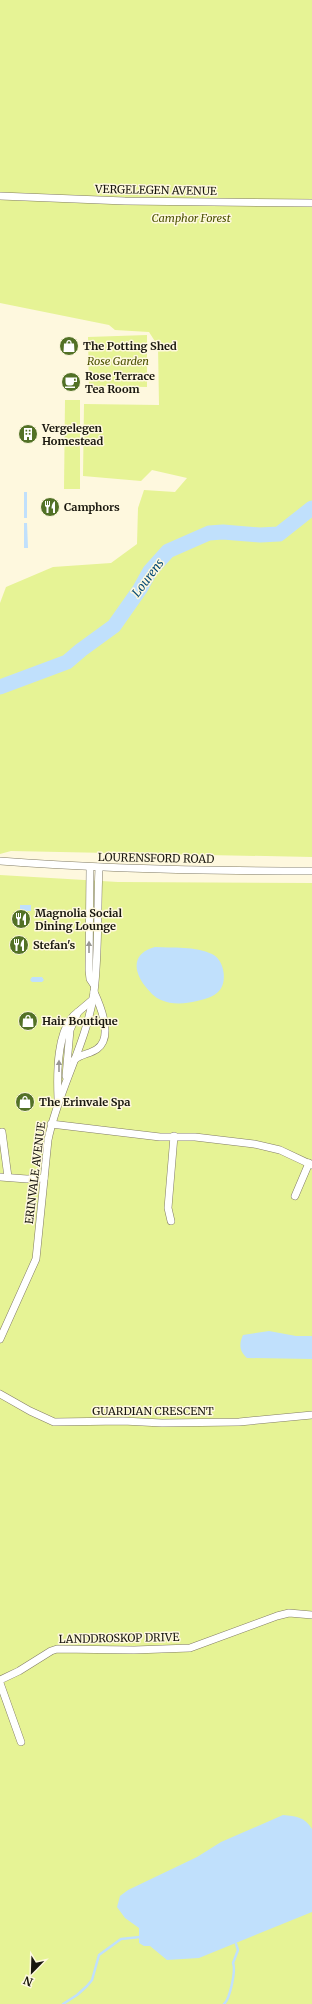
<svg xmlns="http://www.w3.org/2000/svg" width="312" height="2004" font-family="Merriweather,serif">
  <style>
    .green { fill: #e6f395 }
    .water { fill: #c0e0fc }
    .lines { fill: none; stroke-linecap: round; stroke-linejoin: round }
    .stream { stroke: #c0e0fc; stroke-width: 2.5 }
    .river { stroke: #c0e0fc; stroke-width: 15 }
    .minor-casing { stroke: #827c65; stroke-width: 8 }
    .minor { stroke: #fff; stroke-width: 7 }
    .oneway { fill: #989793 }
    .labels { text-anchor: middle; stroke-width: 3; stroke-linejoin: round; paint-order: stroke }
    .street-label { font-size: 11px; fill: #19170e; stroke: #fef8de }
    .park-label { font-size: 11px; font-style: italic; fill: #4b5100; stroke: #fef8de }
    .poi-label { font-size: 11px; font-weight: bold; fill: #19170e; stroke: #fef8de; text-anchor: start }
    .water-label { font-size: 12px; font-style: italic; fill: #054a75; stroke: #fef8de }
  </style>
  <rect width="100%" height="100%" fill="#fef8de"/>
  <g class="green">
    <polygon points="0,0 312,0 312,857 11,851 0,854 0,603 6,587 53,567 111,563 137,544 138,508 144,490 175,492 187,478 152,470 141,481 83,476 84,404 159,405 158,346 149,332 115,330 109,325 0,303"/>
    <polygon points="147,335 147,387 89,386 88,337"/>
    <polygon points="65,400 80,400 80,489 64,489"/>
    <polygon points="0,875 118,882 312,883 312,2004 0,2004"/>
  </g>
  <g class="water">
    <rect x="24" y="492" width="3" height="26"/>
    <polygon points="24,523 27,523 28,548 24,548"/>
    <rect x="20" y="905" width="11" height="6"/>
    <path d="M155,947C172,948 196,946 212,954C224,959 228,982 219,991C214,997 205,999 197,1001C185,1004 172,1005 161,1000C154,997 150,992 145,986C133,970 132,953 155,947Z"/>
    <polygon points="32,977 42,977 44,980 42,982 32,982 30,980"/>
    <path d="M269,1331L296,1336H312V1359L247,1358C239,1351 239,1344 243,1335Z"/>
    <path d="M283,1815C296,1816 305,1817 312,1829V1912L199,1958L167,1960L150,1946H144L139,1943V1928L125,1918L117,1907L120,1896L128,1890L197,1857L221,1842Z"/>
  </g>
  <g class="lines">
    <g class="stream">
      <polyline points="63,2004 77,1995 87,1986 92,1980 99,1955 121,1939 140,1937"/>
      <path d="M224,2004C230,1999 236,1970 233,1963L238,1950L236,1944"/>
    </g>
    <polyline class="river" points="0,687 67,662 81,650 114,626 140,589 150,571 168,551 209,533 223,532 260,535 279,534 312,508"/>
    <defs>
      <g id="minor">
        <polyline points="0,196 125,201 312,203"/>
        <path d="M0,861C104,869 208,871 312,871"/>
        <polyline points="90,868 89,970 90,979 94,985"/>
        <path d="M74,1060C81,1054 90,1054 97,1049C114,1037 100,1005 94,992"/>
        <polyline points="66,1076 70,1030 78,1012 91,1001"/>
        <path d="M58,1099C57,1075 56,1027 78,1012"/>
        <polyline points="51,1124 160,1137 195,1137 254,1144 280,1150 312,1165"/>
        <polyline points="2,1132 8,1177"/>
        <polyline points="0,1177 27,1179 44,1178"/>
        <polyline points="295,1196 309,1163"/>
        <polyline points="171,1221 168,1208 174,1136"/>
        <path d="M0,1339L36,1259L48,1140C58,1090 87,1043 94,992C99,952 97,909 99,868"/>
        <polyline points="0,1394 30,1411 54,1422 123,1421 162,1423 239,1422 312,1415"/>
        <polyline points="0,1680 19,1671 51,1651 57,1649 134,1650 190,1648 277,1616 289,1613 312,1615"/>
        <polyline points="0,1683 21,1742"/>
      </g>
    </defs>
    <use href="#minor" class="minor-casing"/>
    <use href="#minor" class="minor"/>
  </g>
  <defs><path id="oneway-solid" d="M-6-.8H1V-3.2L6.5 0L1 3.2V.8H-6Z"/></defs>
  <g class="oneway">
    <use href="#oneway-solid" transform="translate(89 947) rotate(-90)"/>
    <use href="#oneway-solid" transform="translate(59 1066) rotate(-90)"/>
  </g>
  <defs>
    <symbol id="shop-disc" viewBox="-11 -11 22 22"><circle r="9.5" fill="#527126" stroke="#fef8de"/><path d="M-5-2.5h2.3a2.7 3.5 0 0 1 5.4 0H5L5.5 6h-11ZM-1.5-2.5h3a1.5 2.3 0 0 0-3 0Z" fill="#fff"/></symbol>
    <symbol id="cafe-disc" viewBox="-11 -11 22 22"><circle r="9.5" fill="#527126" stroke="#fef8de"/><path d="M-5.5-4.5H6V0H3Q3 3.5 0 3.5H-2.5Q-5.5 3.5-5.5 0ZM3-3.2v2h1.7v-2ZM-6 4.5H4V6H-6Z" fill="#fff"/></symbol>
    <symbol id="building-disc" viewBox="-11 -11 22 22"><circle r="9.5" fill="#527126" stroke="#fef8de"/><path d="M-4-6H4V6H1V3H-1V6H-4ZM-2.5-4.3h1.7v1.8h-1.7ZM.8-4.3h1.7v1.8H.8ZM-2.5-1h1.7V.8h-1.7ZM.8-1h1.7V.8H.8Z" fill="#fff"/></symbol>
    <symbol id="restaurant-disc" viewBox="-11 -11 22 22"><circle r="9.5" fill="#527126" stroke="#fef8de"/><path d="M-5-6h1v4h1v-4h1v4h1v-4h1v5L-1.5 .5V6h-2V.5L-5-1ZM5-6V6H3V1.5H1.5Q1.5-4 5-6Z" fill="#fff"/></symbol>
  </defs>
  <g fill-rule="evenodd">
    <use href="#shop-disc" x="58" y="335" width="22" height="22"/>
    <use href="#cafe-disc" x="60" y="371" width="22" height="22"/>
    <use href="#building-disc" x="17" y="423" width="22" height="22"/>
    <use href="#restaurant-disc" x="39" y="496" width="22" height="22"/>
    <use href="#restaurant-disc" x="10" y="908" width="22" height="22"/>
    <use href="#restaurant-disc" x="8" y="934" width="22" height="22"/>
    <use href="#shop-disc" x="17" y="1010" width="22" height="22"/>
    <use href="#shop-disc" x="14" y="1091" width="22" height="22"/>
  </g>
  <g class="labels">
    <g class="street-label">
      <text transform="translate(156 190) rotate(1)" y="4">VERGELEGEN AVENUE</text>
      <text transform="translate(156 858) rotate(1)" y="4">LOURENSFORD ROAD</text>
      <text transform="translate(35 1173) rotate(-83)" y="4">ERINVALE AVENUE</text>
      <text x="153" y="1415">GUARDIAN CRESCENT</text>
      <text transform="translate(119 1638) rotate(-1)" y="4">LANDDROSKOP DRIVE</text>
    </g>
    <g class="park-label">
      <text x="191" y="222">Camphor Forest</text>
      <text x="118" y="365">Rose Garden</text>
    </g>
    <g class="poi-label">
      <text x="83" y="350">The Potting Shed</text>
      <text x="85" y="380">Rose Terrace<tspan x="85" dy="13">Tea Room</tspan></text>
      <text x="42" y="432">Vergelegen<tspan x="42" dy="13">Homestead</tspan></text>
      <text x="64" y="511">Camphors</text>
      <text x="35" y="917">Magnolia Social<tspan x="35" dy="13">Dining Lounge</tspan></text>
      <text x="33" y="949">Stefan's</text>
      <text x="42" y="1025">Hair Boutique</text>
      <text x="39" y="1106">The Erinvale Spa</text>
    </g>
    <g class="water-label">
      <text transform="translate(148 578) rotate(-53)" y="4">Lourens</text>
    </g>
  </g>
  <g transform="translate(32 1972) rotate(203)" stroke="#fef8de" stroke-width="3" paint-order="stroke">
  <path d="M0-3L7 15L0 10L-7 15Z" fill="#19170e"/>
  <text y="-6" font-size="11" font-weight="bold" text-anchor="middle" fill="#19170e">N</text>
  </g>
</svg>
